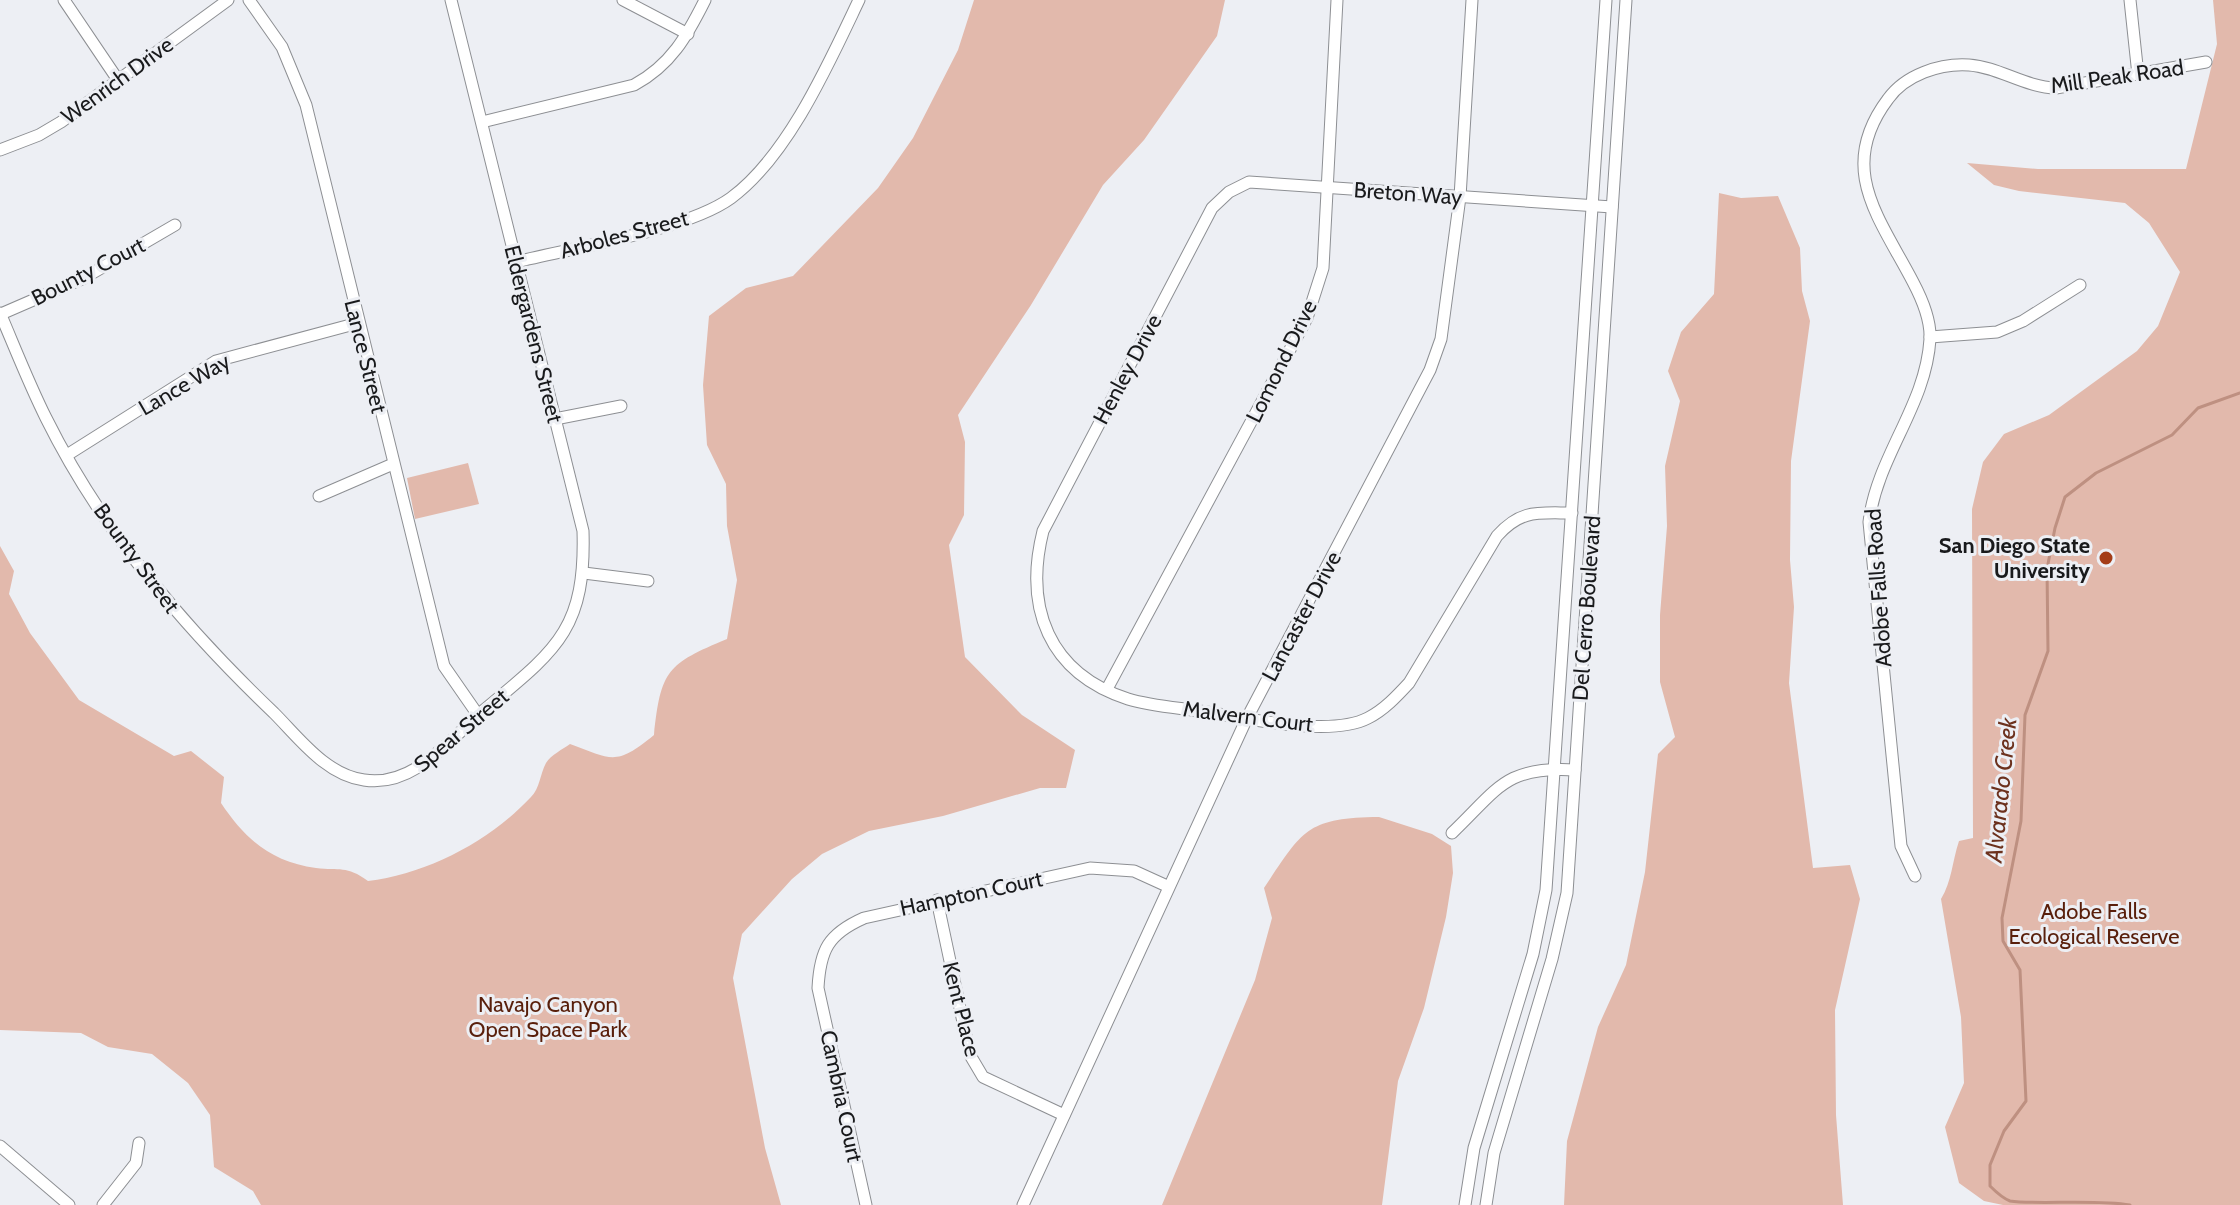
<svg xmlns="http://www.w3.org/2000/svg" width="2240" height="1205" font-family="Cabin,sans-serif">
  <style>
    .green { fill: #e2b9ac }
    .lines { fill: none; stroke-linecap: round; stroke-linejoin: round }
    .stream { stroke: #be9081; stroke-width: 3 }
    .minor-casing { stroke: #8d8f93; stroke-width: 13 }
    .minor { stroke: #fff; stroke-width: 11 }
    .poi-dot { fill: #a43d18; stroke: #edeff4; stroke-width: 3 }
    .labels { text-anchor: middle; stroke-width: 6; stroke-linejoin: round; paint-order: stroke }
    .street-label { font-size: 22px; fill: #191a1c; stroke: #edeff4 }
    .poi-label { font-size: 22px; font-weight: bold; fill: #191a1c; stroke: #edeff4; text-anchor: end }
    .park-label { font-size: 22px; fill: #591f0b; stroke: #edeff4 }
    .water-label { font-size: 24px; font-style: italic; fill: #6c311d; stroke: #edeff4 }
  </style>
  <rect width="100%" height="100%" fill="#edeff4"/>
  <g class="green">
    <path d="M974,0H1225L1217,36L1144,140L1103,185L1031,305L958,415L965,442L964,515L949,545L965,657L1022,715L1075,750L1066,788H1040L943,816L869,831L822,854L792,879L742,934L733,978L765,1148L781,1205H261L253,1191L214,1167L210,1115L188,1083L152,1054L108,1047L81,1033L0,1030V546L14,571L9,594L30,633L79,700L174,756L191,751L224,777L221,803C245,839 271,862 316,868C340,871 346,865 368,881C427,874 490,841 531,797C540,788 540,774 546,763C551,755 563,749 570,744C613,760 616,766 654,735C661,670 667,664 727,639L737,580L727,526L726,484L707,445L703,385L709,316L746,288L793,276L878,188L913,138L958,50Z"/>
    <path d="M2213,0H2240V1205H2003L1984,1201L1959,1183L1945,1127L1964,1083L1961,1017L1941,899C1952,881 1952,862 1959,841L1973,838L1972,509L1983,462L2004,434L2049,415L2137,351L2158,326L2180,272L2149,223L2125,203L2019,191L1994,185L1967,163L2038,169H2186L2217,44Z"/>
    <polygon points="1719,193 1741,198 1778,196 1800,248 1802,291 1810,321 1791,461 1790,560 1794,607 1789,683 1813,868 1850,865 1860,899 1835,1010 1836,1115 1843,1205 1564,1205 1567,1141 1598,1027 1626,965 1645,872 1658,754 1675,737 1660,682 1660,615 1667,526 1665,466 1680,401 1668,371 1681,332 1714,294"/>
    <polygon points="468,463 479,504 415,519 407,478"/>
    <path d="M1379,817L1432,834L1451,846L1453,873L1446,917L1424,1008L1398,1081L1382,1205H1162L1255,980L1272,918L1264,888C1303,830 1306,818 1379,817Z"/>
  </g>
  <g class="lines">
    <path class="stream" d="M2130,1205C2096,1199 2035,1205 2010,1201C2002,1198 1996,1192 1990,1186V1165L2004,1131L2026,1101L2020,970L2003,941L2002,918L2021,821L2025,715L2048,651L2047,569L2055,528L2065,497L2096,473L2172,435L2198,408L2240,393"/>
    <defs>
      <g id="minor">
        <polyline points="64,0 118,80"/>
        <polyline points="249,0 282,47 306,105 444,666 478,715"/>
        <polyline points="623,0 688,34"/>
        <polyline points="2130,0 2138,75"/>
        <path d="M482,122L634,85C671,65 687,36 705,0"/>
        <polyline points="0,150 39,135 61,122 228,0"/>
        <path d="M516,262C572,248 687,230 731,198C788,156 829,63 859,0"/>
        <path d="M0,313C15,348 29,384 46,418C102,531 184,627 274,713C299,738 326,775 364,780C414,788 450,739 484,710C556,650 586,630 583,531L451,0"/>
        <polyline points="1,314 84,278 175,225"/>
        <polyline points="1930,337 1997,332 2023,321 2080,285"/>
        <polyline points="555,419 621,406"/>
        <polyline points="67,455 216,361 358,323"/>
        <polyline points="319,496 393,464"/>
        <path d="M1572,513C1538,513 1521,509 1497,536L1409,683C1397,696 1384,710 1368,718C1332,737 1251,719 1212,713C1185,708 1154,707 1128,699C1048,673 1024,607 1043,531L1212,208L1229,192L1249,182L1612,207"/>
        <polyline points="584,573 648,581"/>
        <polyline points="1107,689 1307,318 1323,268 1337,0"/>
        <path d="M1452,833C1499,788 1505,766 1575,770"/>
        <path d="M1915,876L1901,846L1869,522C1877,456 1926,406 1930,339C1931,319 1922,299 1913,282C1879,217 1836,168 1888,99C1905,75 1940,63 1969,65C1999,67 2024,87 2056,88L2206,62"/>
        <polyline points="937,900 970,1055 983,1077 1064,1115"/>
        <polyline points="0,1146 69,1205"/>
        <polyline points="103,1205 136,1163 139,1143"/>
        <path d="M866,1205L818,988C820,950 828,934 864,918L1090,868L1134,871L1167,886"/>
        <polyline points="1023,1205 1247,718 1430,370 1441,339 1460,197 1472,0"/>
        <polyline points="1465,1205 1474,1148 1533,954 1546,890 1606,0"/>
        <polyline points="1486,1205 1494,1153 1552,959 1567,893 1626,0"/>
      </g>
    </defs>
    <use href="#minor" class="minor-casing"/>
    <use href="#minor" class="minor"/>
  </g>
  <circle class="poi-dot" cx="2106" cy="558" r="8"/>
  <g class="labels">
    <g class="street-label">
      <text transform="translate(2117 76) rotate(-8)" y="8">Mill Peak Road</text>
      <text transform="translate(117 80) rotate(-36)" y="8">Wenrich Drive</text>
      <text transform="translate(1408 193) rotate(4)" y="8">Breton Way</text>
      <text transform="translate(624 234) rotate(-15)" y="8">Arboles Street</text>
      <text transform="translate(88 271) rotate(-27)" y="8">Bounty Court</text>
      <text transform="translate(534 334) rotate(76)" y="8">Eldergardens Street</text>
      <text transform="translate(366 356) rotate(76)" y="8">Lance Street</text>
      <text transform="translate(1281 361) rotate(-64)" y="8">Lomond Drive</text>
      <text transform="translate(1127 369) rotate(-62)" y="8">Henley Drive</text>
      <text transform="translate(184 384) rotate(-30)" y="8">Lance Way</text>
      <text transform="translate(137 558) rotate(54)" y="8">Bounty Street</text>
      <text transform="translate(1878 588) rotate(-94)" y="8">Adobe Falls Road</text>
      <text transform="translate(1586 608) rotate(-86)" y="8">Del Cerro Boulevard</text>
      <text transform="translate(1301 616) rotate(-62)" y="8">Lancaster Drive</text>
      <text transform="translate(1248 716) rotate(7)" y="8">Malvern Court</text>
      <text transform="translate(461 730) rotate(-40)" y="8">Spear Street</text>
      <text transform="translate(971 893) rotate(-12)" y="8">Hampton Court</text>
      <text transform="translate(962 1009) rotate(76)" y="8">Kent Place</text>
      <text transform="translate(842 1096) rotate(78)" y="8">Cambria Court</text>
    </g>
    <g class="poi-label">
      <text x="2090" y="553">San Diego State<tspan x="2090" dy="25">University</tspan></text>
    </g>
    <g class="park-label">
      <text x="2094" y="919">Adobe Falls<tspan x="2094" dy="25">Ecological Reserve</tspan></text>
      <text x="548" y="1012">Navajo Canyon<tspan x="548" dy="25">Open Space Park</tspan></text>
    </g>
    <g class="water-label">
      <text transform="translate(2001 790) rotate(-84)" y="8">Alvarado Creek</text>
    </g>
  </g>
</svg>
